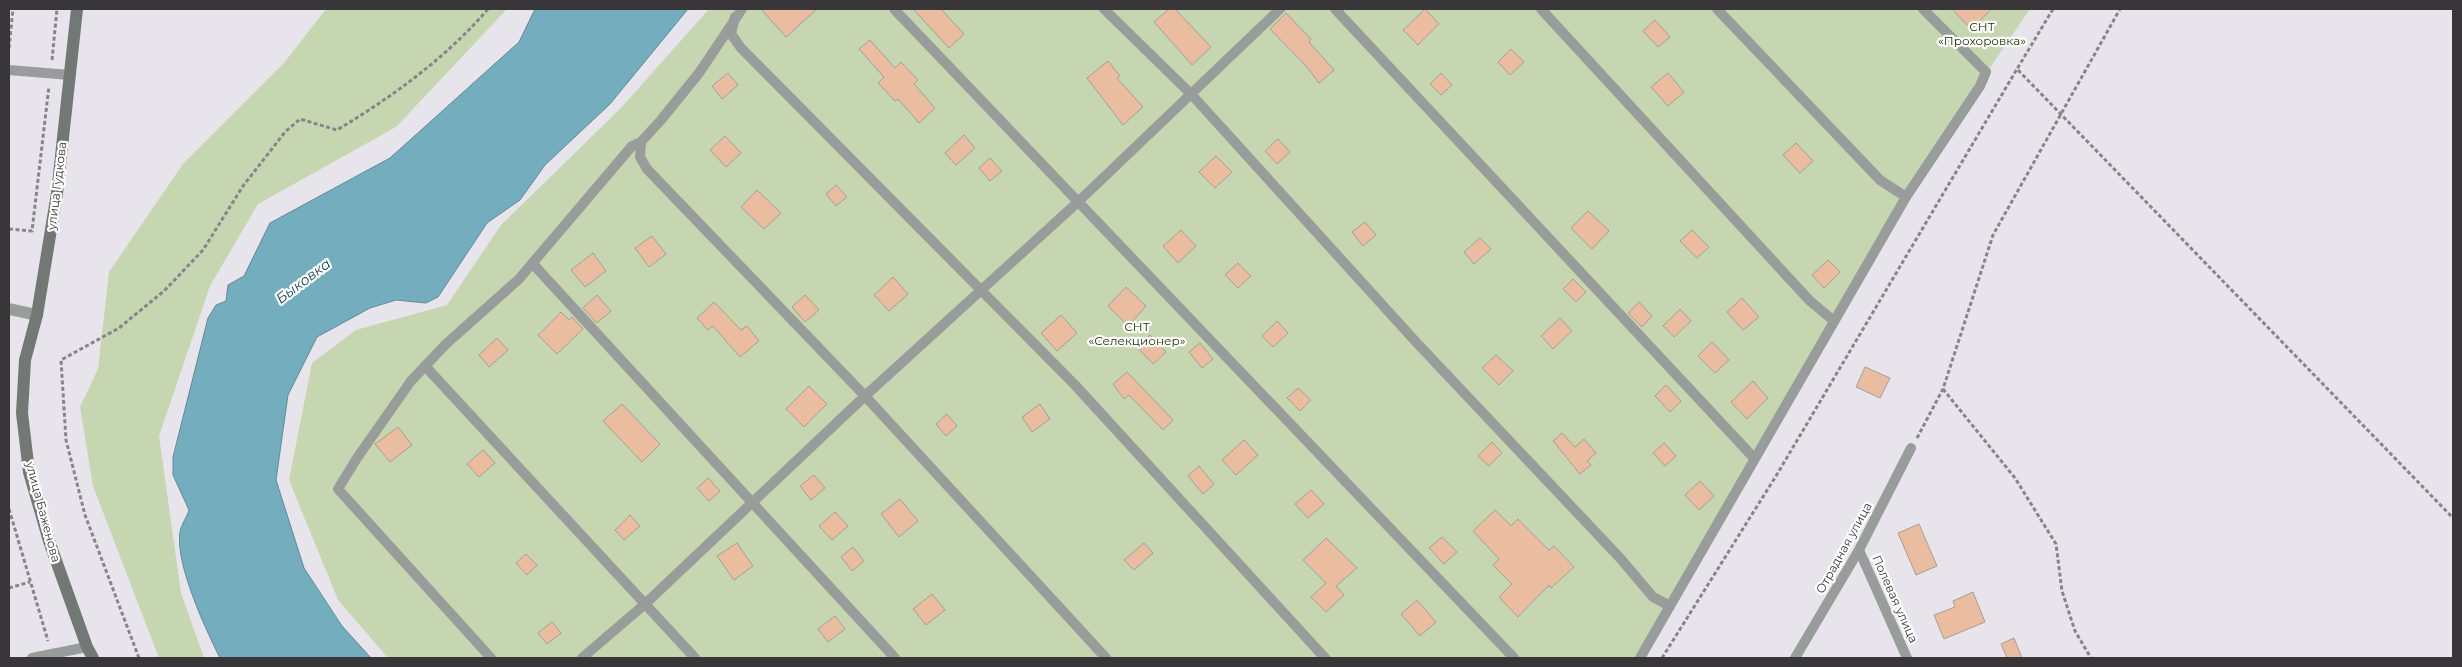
<svg xmlns="http://www.w3.org/2000/svg" width="2462" height="667" font-family="Montserrat,sans-serif">
  <style>
    .green { fill: #c5d6b0 }
    .water { fill: #74aebe; stroke: #628a96 }
    .building { fill: #eabda0; stroke: #a59e99 }
    .lines { fill: none; stroke-linecap: round; stroke-linejoin: round }
    .path { stroke: #88858a; stroke-width: 3; stroke-dasharray: 4 2.5; stroke-linecap: butt }
    .lane { stroke: #989c9b; stroke-width: 10 }
    .street { stroke: #989c9b; stroke-width: 12 }
    .secondary { stroke: #737877; stroke-width: 12 }
    .labels { text-anchor: middle; stroke-width: 4.5; stroke-linejoin: round; paint-order: stroke }
    .park-label { font-size: 12px; fill: #213200; stroke: #fff }
    .street-label { font-size: 12px; fill: #383639; stroke: #fff }
    .water-label { font-size: 14px; font-style: italic; fill: #0f4450; stroke: #fff }
  </style>
  <rect width="100%" height="100%" fill="#e8e4eb"/>
  <g class="green">
    <polygon points="326,9 507,9 396,127 258,204 210,286 159,436 181,593 204,658 159,658 93,486 80,407 98,369 109,272 183,164 284,63"/>
    <path d="M709,9H2030C1887,215 1767,440 1644,658H388L338,600L289,480L312,363L356,330L447,305L501,225L621,108Z"/>
  </g>
  <path class="water" d="M535,9H688L610,104L545,165L520,200L487,223L438,297L426,303L396,300L370,308L317,337L288,395L276,480L304,568L342,626L371,658H220C206,630 175,564 180,532C181,525 187,517 189,510L173,475V457L208,318L216,305L226,301L228,285L244,276L270,223L390,158L519,42Z"/>
  <g class="building">
    <polygon points="761,9 817,9 786,37"/>
    <polygon points="913,9 941,9 964,34 949,48"/>
    <polygon points="1169,9 1175,9 1211,47 1192,65 1154,22"/>
    <polygon points="1425,9 1439,24 1418,45 1403,30"/>
    <polygon points="1952,9 1992,9 1971,29"/>
    <polygon points="1286,13 1311,39 1309,42 1334,70 1319,83 1307,67 1270,29"/>
    <polygon points="1655,20 1670,37 1658,47 1643,31"/>
    <polygon points="870,40 895,68 901,62 918,80 914,84 935,108 919,123 898,99 895,101 878,83 884,77 859,49"/>
    <polygon points="1511,49 1524,62 1510,75 1498,62"/>
    <polygon points="1108,61 1120,76 1117,78 1143,107 1123,125 1087,78"/>
    <polygon points="728,73 738,85 722,99 712,86"/>
    <polygon points="1441,73 1452,85 1441,95 1430,84"/>
    <polygon points="1668,73 1684,92 1668,106 1651,87"/>
    <polygon points="964,135 975,148 956,165 945,153"/>
    <polygon points="725,136 741,153 726,167 710,150"/>
    <polygon points="1278,139 1290,152 1277,164 1265,151"/>
    <polygon points="1796,143 1813,161 1800,173 1783,155"/>
    <polygon points="1216,156 1232,172 1215,188 1199,172"/>
    <polygon points="990,158 1002,171 990,181 979,168"/>
    <polygon points="836,185 847,197 836,206 826,194"/>
    <polygon points="757,190 781,213 764,229 741,207"/>
    <polygon points="1588,211 1609,231 1592,249 1571,228"/>
    <polygon points="1365,222 1376,235 1363,246 1352,232"/>
    <polygon points="1181,230 1196,246 1178,263 1163,246"/>
    <polygon points="1692,230 1709,247 1697,258 1680,241"/>
    <polygon points="652,236 666,254 649,267 635,248"/>
    <polygon points="1480,238 1491,249 1474,264 1464,252"/>
    <polygon points="593,253 606,271 585,287 571,270"/>
    <polygon points="1828,260 1840,272 1824,288 1812,275"/>
    <polygon points="1238,263 1251,276 1238,288 1225,275"/>
    <polygon points="893,277 908,294 889,311 874,295"/>
    <polygon points="1573,279 1586,292 1576,302 1563,289"/>
    <polygon points="1126,287 1146,306 1128,326 1108,306"/>
    <polygon points="597,295 611,311 597,323 583,308"/>
    <polygon points="805,295 819,310 805,322 792,307"/>
    <polygon points="1742,298 1759,317 1743,330 1727,312"/>
    <polygon points="714,302 741,330 747,326 759,341 740,357 713,326 708,330 697,318"/>
    <polygon points="1639,302 1652,316 1642,327 1628,313"/>
    <polygon points="1680,309 1691,321 1674,337 1663,326"/>
    <polygon points="561,312 569,320 572,317 583,329 557,354 538,335"/>
    <polygon points="1061,315 1077,333 1057,351 1041,333"/>
    <polygon points="1560,318 1572,331 1553,349 1541,336"/>
    <polygon points="1277,321 1288,333 1273,347 1262,336"/>
    <polygon points="1150,335 1166,352 1153,364 1137,347"/>
    <polygon points="497,338 508,350 489,367 479,355"/>
    <polygon points="1712,342 1729,360 1715,373 1698,356"/>
    <polygon points="1200,343 1213,359 1202,368 1189,352"/>
    <polygon points="1496,355 1513,371 1499,385 1482,368"/>
    <polygon points="1865,367 1890,378 1880,398 1856,387"/>
    <polygon points="1127,372 1173,420 1163,430 1129,395 1124,399 1113,384"/>
    <polygon points="1753,381 1768,398 1747,419 1731,402"/>
    <polygon points="1666,385 1681,401 1670,412 1655,396"/>
    <polygon points="809,386 827,404 804,427 786,409"/>
    <polygon points="1298,388 1311,400 1300,411 1287,398"/>
    <polygon points="622,404 660,444 642,462 603,421"/>
    <polygon points="1040,404 1050,419 1032,432 1022,417"/>
    <polygon points="947,414 957,426 946,436 936,424"/>
    <polygon points="398,427 412,445 390,462 375,444"/>
    <polygon points="1562,433 1575,447 1584,439 1596,453 1587,461 1591,465 1580,474 1553,441"/>
    <polygon points="1244,440 1258,455 1236,475 1222,460"/>
    <polygon points="1492,442 1502,453 1489,466 1478,456"/>
    <polygon points="1664,443 1676,456 1665,466 1653,453"/>
    <polygon points="483,450 495,463 479,477 467,464"/>
    <polygon points="1199,466 1214,484 1203,494 1188,476"/>
    <polygon points="814,475 825,488 811,500 800,486"/>
    <polygon points="708,478 720,491 709,501 697,488"/>
    <polygon points="1700,481 1714,496 1699,510 1685,495"/>
    <polygon points="1311,490 1324,504 1308,518 1295,504"/>
    <polygon points="900,499 918,521 899,537 881,514"/>
    <polygon points="1495,510 1511,526 1518,519 1549,550 1554,546 1574,567 1551,588 1549,585 1518,617 1499,597 1512,584 1493,565 1499,559 1473,531"/>
    <polygon points="835,512 848,526 832,540 819,526"/>
    <polygon points="630,515 640,526 624,540 615,530"/>
    <polygon points="1919,524 1937,566 1916,575 1898,533"/>
    <polygon points="1442,537 1457,552 1444,564 1429,548"/>
    <polygon points="1326,538 1357,568 1336,586 1344,595 1326,612 1311,597 1326,583 1303,560"/>
    <polygon points="737,543 753,566 734,580 717,556"/>
    <polygon points="1144,543 1153,553 1134,570 1124,560"/>
    <polygon points="853,547 864,561 852,571 841,557"/>
    <polygon points="526,554 537,565 527,575 516,563"/>
    <polygon points="1973,592 1985,622 1944,639 1934,615 1955,607 1953,601"/>
    <polygon points="932,594 945,610 926,625 913,609"/>
    <polygon points="1417,600 1436,622 1420,636 1401,614"/>
    <polygon points="835,616 845,629 828,642 818,629"/>
    <polygon points="552,622 561,633 547,644 538,633"/>
    <polygon points="2014,638 2022,658 2007,658 2001,644"/>
  </g>
  <g class="lines">
    <g class="path">
      <polyline points="2053,9 2017,69 2453,518"/>
      <polyline points="9,48 13,9"/>
      <polyline points="52,60 57,9"/>
      <polyline points="9,229 32,231 49,86"/>
      <polyline points="1943,389 2015,478 2056,544 2062,591 2075,631 2091,658"/>
      <polyline points="1917,438 1943,389 1993,235 2120,9"/>
      <polyline points="9,509 48,641"/>
      <polyline points="9,588 30,582"/>
      <path d="M139,658L85,515L66,440L61,360L119,328L164,291L203,250L243,186L285,132L300,119L337,130C392,97 446,58 488,9"/>
      <polyline points="1662,658 1776,476 2017,69"/>
    </g>
    <g class="lane">
      <polyline points="894,9 1514,658"/>
      <polyline points="1104,9 1191,94 1416,342 1620,558 1653,597 1670,606"/>
      <polyline points="1335,9 1754,458"/>
      <polyline points="1541,9 1810,301 1834,321"/>
      <polyline points="1717,9 1880,180 1906,197"/>
      <polyline points="735,17 731,34 741,48 1075,385 1325,658"/>
      <polyline points="9,70 70,75"/>
      <polyline points="641,142 640,157 647,169 865,396 1106,658"/>
      <polyline points="533,264 895,658"/>
      <polyline points="425,366 695,658"/>
      <polyline points="1859,550 1907,658"/>
      <polyline points="32,658 87,647"/>
      <polyline points="491,658 338,489 357,458 411,381 446,344 519,279 632,146 641,142 661,120 699,73 742,9"/>
      <polyline points="582,658 645,604 865,396 1079,201 1280,9"/>
      <polyline points="1640,658 1906,197 1980,86 1986,72 1923,9"/>
      <polyline points="1795,658 1859,550 1911,448"/>
    </g>
    <polyline class="street" points="9,309 37,315"/>
    <polyline class="secondary" points="77,9 57,193 37,315 25,360 22,413 29,472 49,541 87,647 93,658"/>
  </g>
  <g class="labels">
    <g class="park-label">
      <text x="1982" y="31">СНТ<tspan x="1982" dy="14">«Прохоровка»</tspan></text>
      <text x="1137" y="331">СНТ<tspan x="1137" dy="14">«Селекционер»</tspan></text>
    </g>
    <g class="street-label">
      <text transform="translate(57 186) rotate(-83)" y="4">улица Гудкова</text>
      <text transform="translate(43 512) rotate(75)" y="4">улица Баженова</text>
      <text transform="translate(1844 548) rotate(-61)" y="4">Отрадная улица</text>
      <text transform="translate(1895 599) rotate(66)" y="4">Полевая улица</text>
    </g>
    <g class="water-label">
      <text transform="translate(303 281) rotate(-37)" y="5">Быковка</text>
    </g>
  </g>
  <rect width="2462" height="667" fill="none" stroke="#383639" stroke-width="20"/>
</svg>
